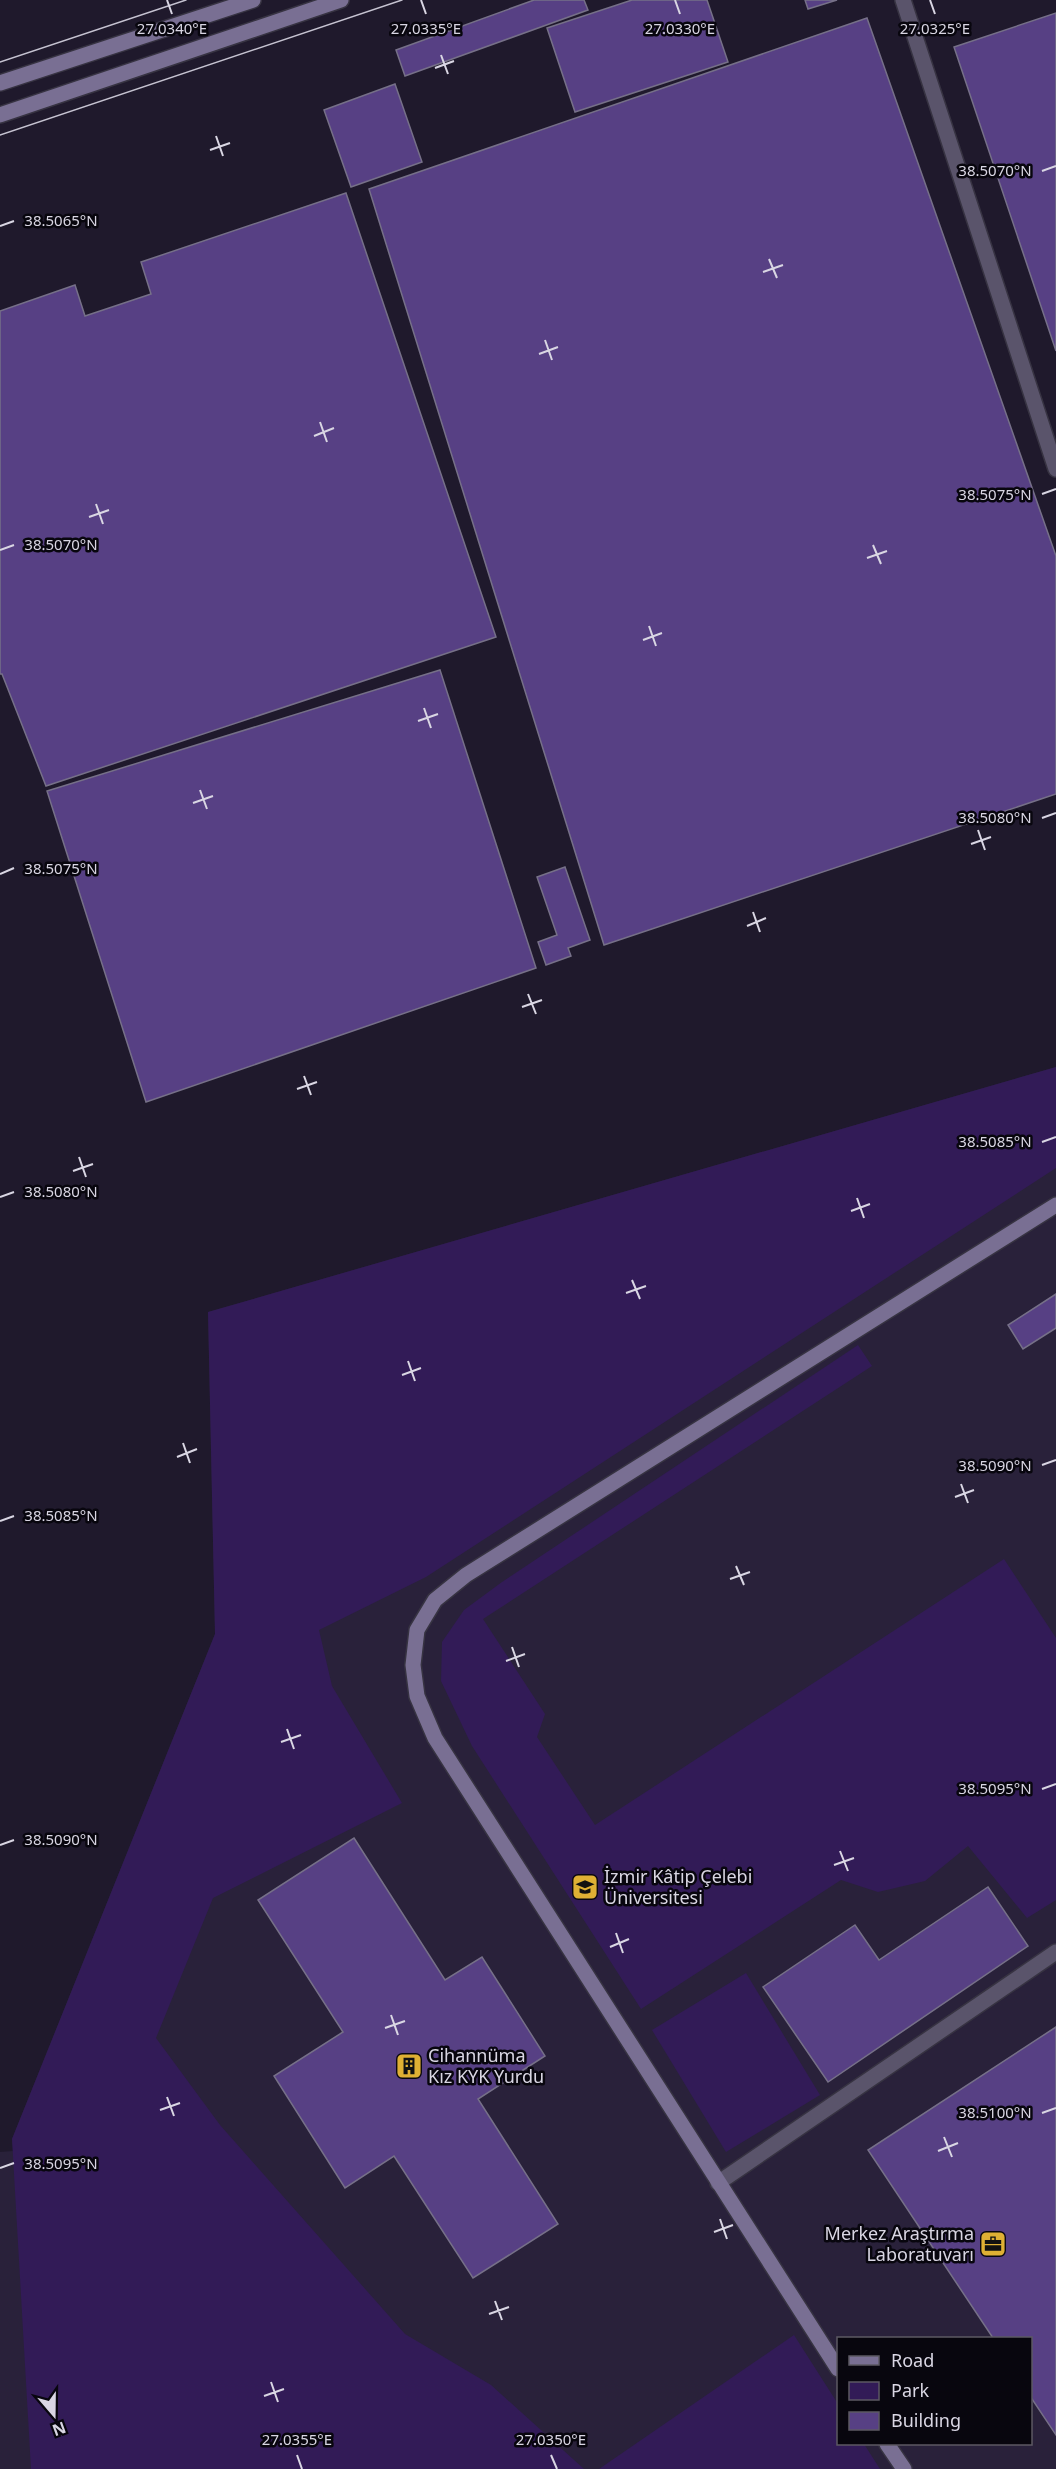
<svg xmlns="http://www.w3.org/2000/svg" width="1056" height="2469" font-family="'Noto Sans',sans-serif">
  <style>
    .built { fill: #29213a; fill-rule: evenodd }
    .green { fill: #321b57 }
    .building { fill: #574084; stroke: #767088; stroke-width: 1.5 }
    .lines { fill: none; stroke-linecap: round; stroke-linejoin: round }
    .lane-casing { stroke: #373342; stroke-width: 18 }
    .secondary-casing { stroke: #373342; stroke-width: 18 }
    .lane { stroke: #5a546b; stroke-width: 15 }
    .secondary { stroke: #796f93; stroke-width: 15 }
    .tram { stroke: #c6c3d1; stroke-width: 1.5 }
    .ticks { fill: none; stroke: #d9d6e3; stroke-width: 2 }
    .labels { text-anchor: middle; stroke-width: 5; stroke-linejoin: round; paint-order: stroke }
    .poi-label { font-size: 18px; fill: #d9d6e3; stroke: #08060e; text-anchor: start }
    .ticks-label { font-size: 15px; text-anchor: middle; fill: #d9d6e3; stroke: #08060e; stroke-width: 5; stroke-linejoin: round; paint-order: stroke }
  </style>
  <rect width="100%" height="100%" fill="#1f192c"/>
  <path class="built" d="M1056,1067V2469H0V2152L13,2151L12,2139L215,1634L208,1312ZM838,2338H1030V2444H838Z"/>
  <g class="green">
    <polygon points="1056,1067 1056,1168 426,1577 319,1630 332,1686 402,1803 213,1898 156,2038 220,2125 405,2334 491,2385 584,2469 31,2469 12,2139 215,1634 208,1312"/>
    <polygon points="858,1345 872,1366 483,1619 545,1714 537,1737 595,1825 1004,1559 1056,1638 1056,1900 1027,1918 968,1846 925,1881 878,1892 841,1880 641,2009 472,1746 441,1681 442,1642 464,1610 502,1582"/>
    <polygon points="746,1973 820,2095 726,2152 652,2030"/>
    <polygon points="794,2335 838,2404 838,2444 864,2444 880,2469 599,2469"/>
  </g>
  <g class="building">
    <polygon points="534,0 584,0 588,10 405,76 396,50"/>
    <polygon points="632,0 707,0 728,62 575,112 547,28"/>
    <polygon points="805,0 837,0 808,9"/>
    <polygon points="1056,13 1056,351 954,47"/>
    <polygon points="867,18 1056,556 1056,794 604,945 369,189"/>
    <polygon points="395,84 422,162 351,187 324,110"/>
    <polygon points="346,193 496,637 46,786 2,674 0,674 0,311 75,285 85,316 151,294 141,262"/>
    <polygon points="440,670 536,968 146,1102 47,791"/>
    <polygon points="565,867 590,940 568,948 571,956 546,965 538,942 557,935 537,877"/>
    <polygon points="1056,1294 1056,1328 1023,1349 1008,1325"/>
    <polygon points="354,1838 445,1980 482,1957 545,2056 478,2099 558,2224 473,2278 394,2156 345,2188 274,2076 343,2032 258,1900"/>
    <polygon points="988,1887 1028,1946 828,2082 763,1987 855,1925 879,1960"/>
    <polygon points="1056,2027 1056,2435 1030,2396 1030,2338 993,2338 868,2150"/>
  </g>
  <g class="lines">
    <defs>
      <g id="lane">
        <polyline points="903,0 1056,469"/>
        <polyline points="718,2183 1056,1952"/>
      </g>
      <g id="secondary">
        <polyline points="0,83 253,0"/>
        <polyline points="0,115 341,0"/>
        <polyline points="838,2369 435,1738 417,1696 413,1665 417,1630 435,1600 466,1575 1056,1205"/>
        <polyline points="887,2444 904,2469"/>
      </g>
    </defs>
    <use href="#lane" class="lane-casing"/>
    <use href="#secondary" class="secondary-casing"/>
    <use href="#lane" class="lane"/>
    <use href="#secondary" class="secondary"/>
    <g class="tram">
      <polyline points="0,62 186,0"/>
      <polyline points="0,135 402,0"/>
    </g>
  </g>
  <path class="ticks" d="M167,0L172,14M421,0L426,14M675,0L680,14M930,0L935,14M441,55L448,74M435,68L454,61M216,136L223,156M210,150L230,143M1042,171L1056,166M0,226L14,221M769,259L777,278M763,272L783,265M545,340L552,360M539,354L558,347M320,422L327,442M314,436L334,428M1042,494L1056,489M96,504L103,524M89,517L109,510M873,545L881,564M0,550L14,545M867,558L887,551M649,626L656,646M643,640L662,633M424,708L431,728M418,721L438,714M200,790L207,809M193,803L213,796M1042,818L1056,813M978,830L985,850M971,844L991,837M0,874L14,868M753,912L760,932M747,926L766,918M528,994L536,1014M522,1007L542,1000M304,1076L311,1095M297,1089L317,1082M1042,1142L1056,1137M79,1157L86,1177M73,1171L93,1164M0,1197L14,1192M857,1198L864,1218M851,1211L870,1204M632,1280L640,1299M626,1293L646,1286M408,1361L415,1381M402,1375L421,1368M183,1443L190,1463M177,1457L197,1449M1042,1465L1056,1460M961,1484L968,1503M955,1497L974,1490M0,1521L14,1516M736,1566L744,1585M730,1579L750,1572M512,1647L519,1667M506,1661L525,1654M287,1729L294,1749M281,1742L301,1735M1042,1789L1056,1784M0,1845L14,1840M840,1851L848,1871M834,1865L854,1858M616,1933L623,1953M610,1947L629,1939M391,2015L398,2035M385,2028L405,2021M167,2097L174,2116M160,2110L180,2103M1042,2113L1056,2108M944,2137L952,2157M938,2151L958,2143M0,2168L14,2163M720,2219L727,2239M714,2232L733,2225M495,2301L502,2320M489,2314L509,2307M271,2382L278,2402M264,2396L284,2389M297,2455L302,2469M551,2455L557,2469"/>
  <defs>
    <symbol id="university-square" viewBox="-11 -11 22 22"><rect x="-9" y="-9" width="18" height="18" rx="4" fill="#dfb034" stroke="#08060e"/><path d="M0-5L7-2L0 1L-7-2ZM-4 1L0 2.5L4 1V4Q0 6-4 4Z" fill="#111"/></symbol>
    <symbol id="building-square" viewBox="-11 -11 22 22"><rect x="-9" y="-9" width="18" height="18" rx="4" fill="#dfb034" stroke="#08060e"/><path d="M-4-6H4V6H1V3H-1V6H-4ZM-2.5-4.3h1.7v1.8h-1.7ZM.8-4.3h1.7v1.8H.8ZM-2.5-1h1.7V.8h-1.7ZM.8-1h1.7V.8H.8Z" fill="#111"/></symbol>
    <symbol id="office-square" viewBox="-11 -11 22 22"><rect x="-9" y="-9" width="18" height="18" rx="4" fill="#dfb034" stroke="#08060e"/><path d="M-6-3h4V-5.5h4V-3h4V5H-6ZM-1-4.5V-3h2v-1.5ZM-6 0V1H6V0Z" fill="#111"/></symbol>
  </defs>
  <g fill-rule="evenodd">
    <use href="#university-square" x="570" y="1872" width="30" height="30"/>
    <use href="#building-square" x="394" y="2051" width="30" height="30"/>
    <use href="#office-square" x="978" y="2229" width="30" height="30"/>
  </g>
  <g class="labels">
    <g class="poi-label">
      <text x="604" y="1883">İzmir Kâtip Çelebi<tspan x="604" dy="21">Üniversitesi</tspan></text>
      <text x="428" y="2062">Cihannüma<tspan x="428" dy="21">Kız KYK Yurdu</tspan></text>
      <text x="974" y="2240" text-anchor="end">Merkez Araştırma<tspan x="974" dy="21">Laboratuvarı</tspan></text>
    </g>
  </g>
  <g class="ticks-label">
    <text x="172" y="34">27.0340°E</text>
    <text x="426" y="34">27.0335°E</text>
    <text x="680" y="34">27.0330°E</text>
    <text x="935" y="34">27.0325°E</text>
    <text x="995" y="176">38.5070°N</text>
    <text x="61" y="226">38.5065°N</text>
    <text x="995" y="500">38.5075°N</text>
    <text x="61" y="550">38.5070°N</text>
    <text x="995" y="823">38.5080°N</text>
    <text x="61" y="874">38.5075°N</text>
    <text x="995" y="1147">38.5085°N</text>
    <text x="61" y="1197">38.5080°N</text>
    <text x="995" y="1471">38.5090°N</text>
    <text x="61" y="1521">38.5085°N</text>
    <text x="995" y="1794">38.5095°N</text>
    <text x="61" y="1845">38.5090°N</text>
    <text x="995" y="2118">38.5100°N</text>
    <text x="61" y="2169">38.5095°N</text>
    <text x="297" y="2445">27.0355°E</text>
    <text x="551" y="2445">27.0350°E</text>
  </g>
  <rect x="837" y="2337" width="195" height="108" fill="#08060e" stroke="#5c5963" stroke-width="1.5"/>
  <rect x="849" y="2356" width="30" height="9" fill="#796f93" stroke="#5c5963" stroke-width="1.5"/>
  <text x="891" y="2367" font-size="18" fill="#d9d6e3">Road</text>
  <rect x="849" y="2382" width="30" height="18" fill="#321b57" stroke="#5c5963" stroke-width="1.5"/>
  <text x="891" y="2397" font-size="18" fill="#d9d6e3">Park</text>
  <rect x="849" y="2412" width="30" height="18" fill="#574084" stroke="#5c5963" stroke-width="1.5"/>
  <text x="891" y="2427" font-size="18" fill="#d9d6e3">Building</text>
  <g transform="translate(54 2415) rotate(160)" stroke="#08060e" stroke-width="4.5" paint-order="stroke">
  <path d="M0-4.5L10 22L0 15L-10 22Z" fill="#d9d6e3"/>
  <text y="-9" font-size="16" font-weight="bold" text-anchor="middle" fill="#d9d6e3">N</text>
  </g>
</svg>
